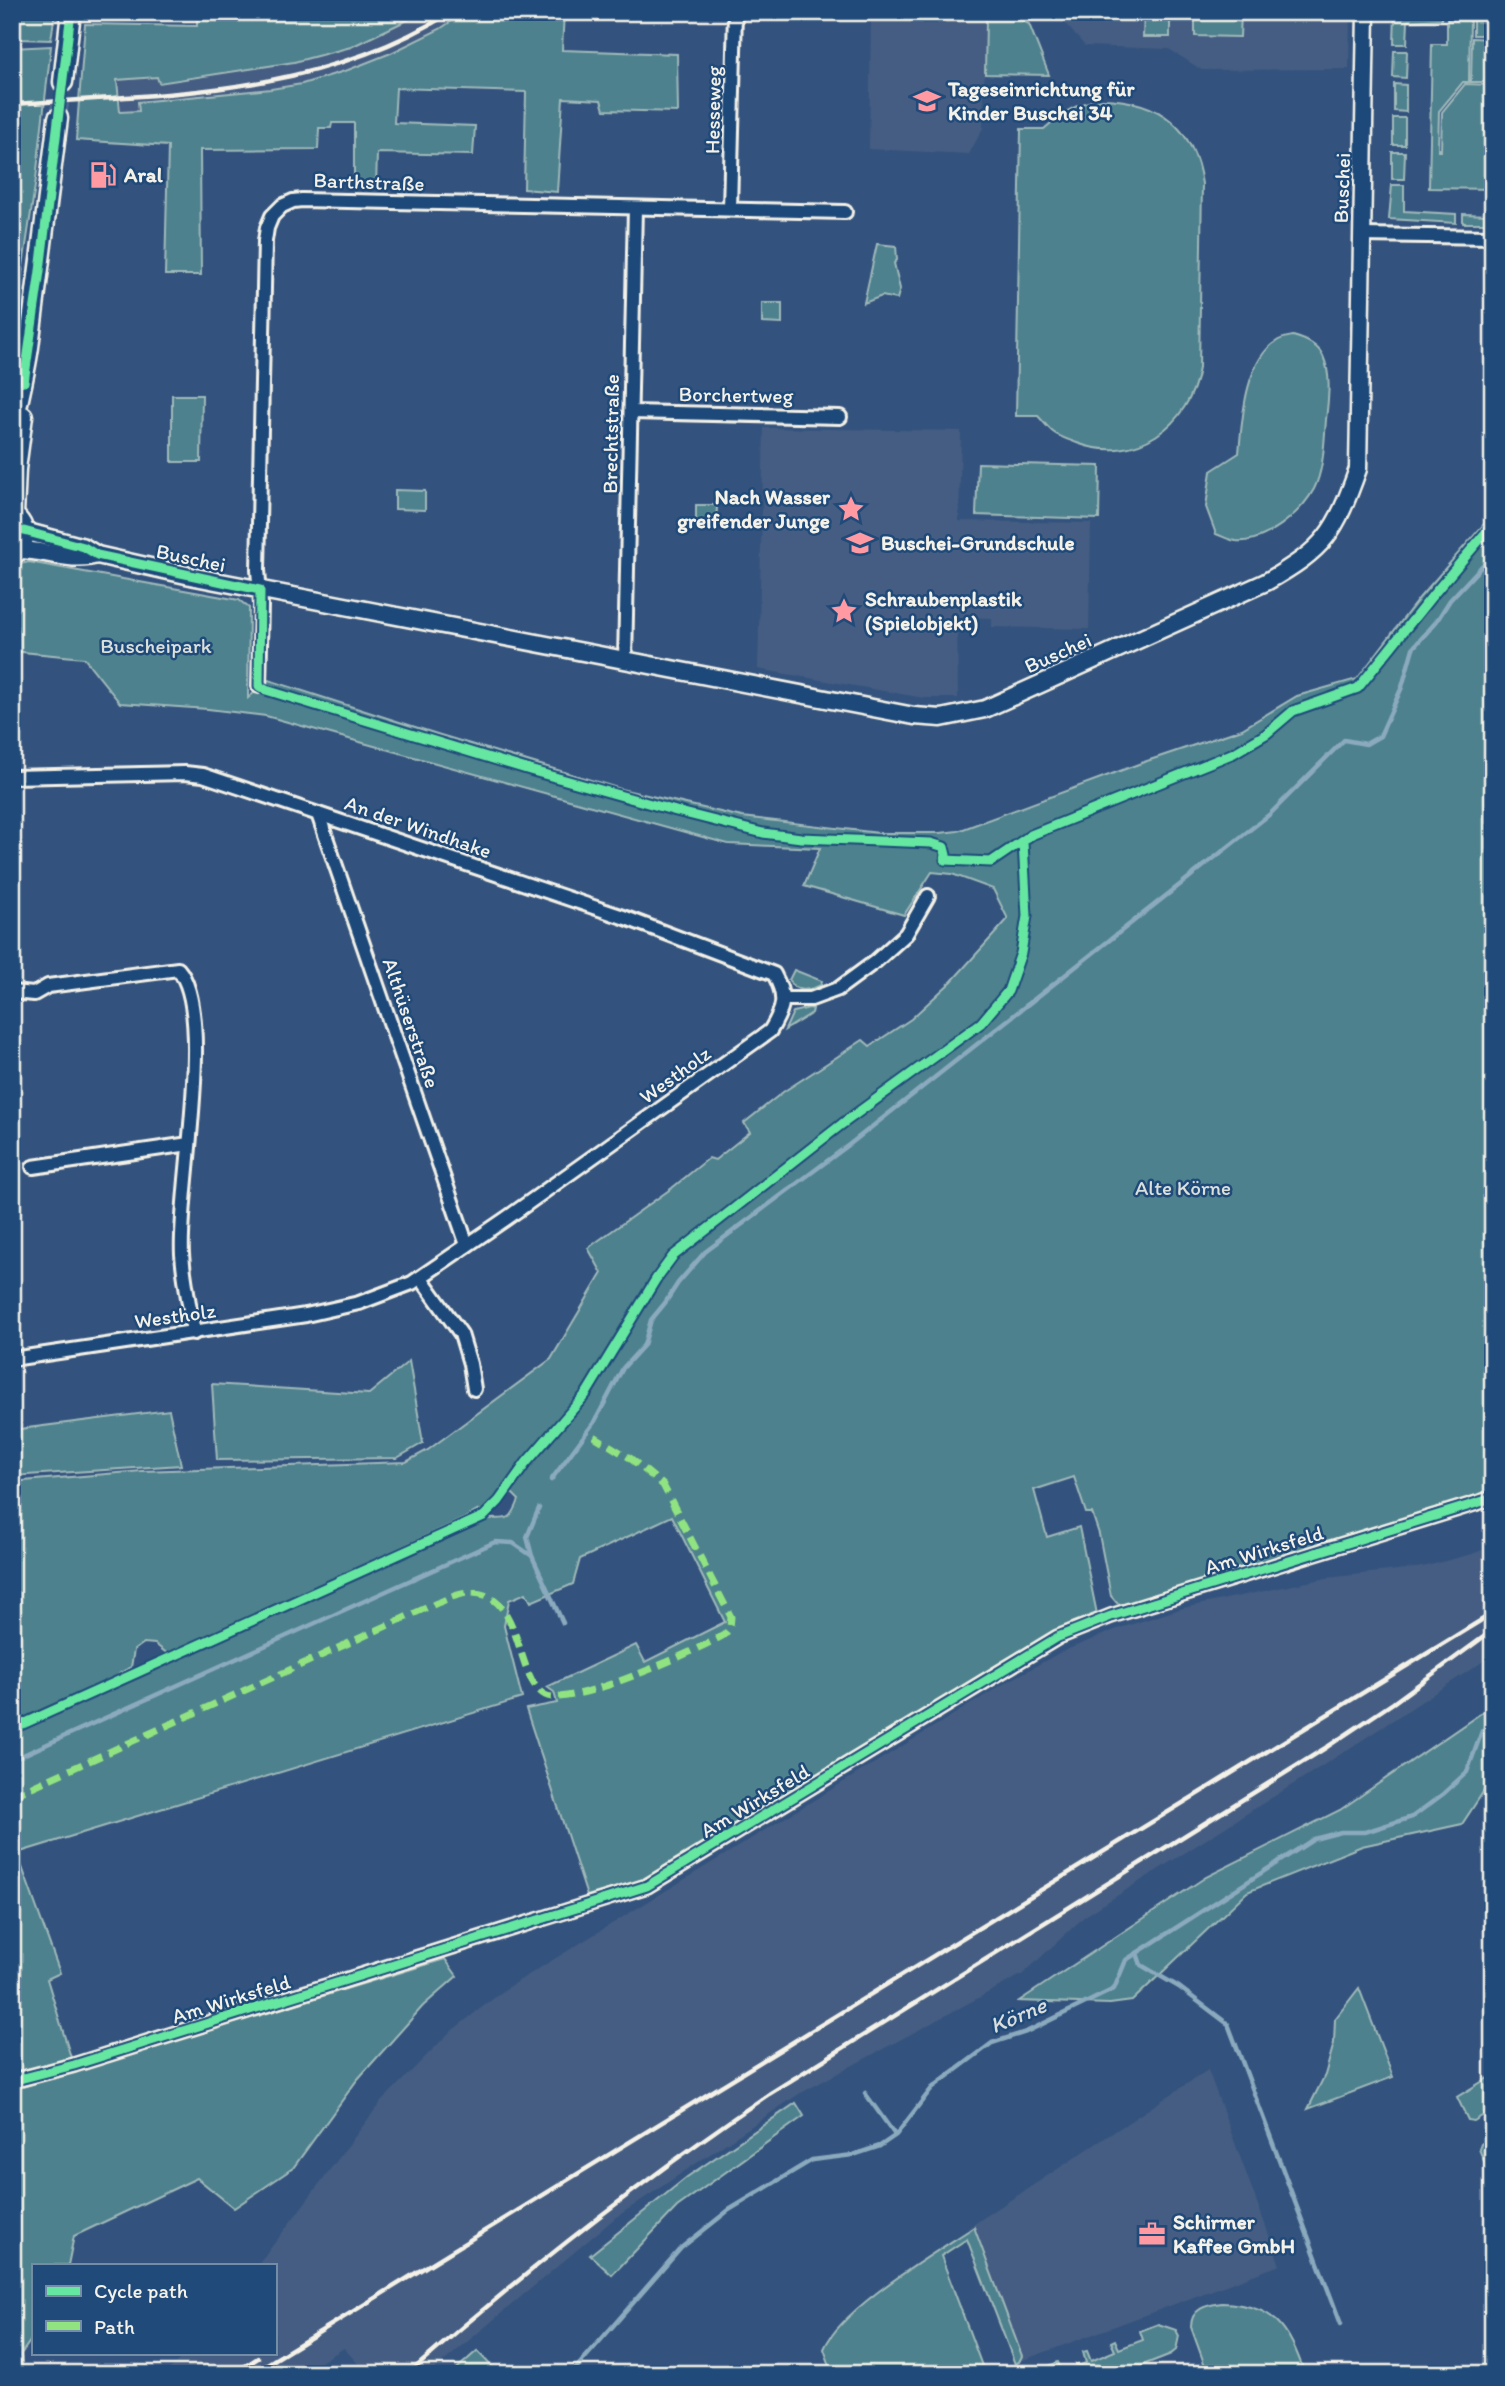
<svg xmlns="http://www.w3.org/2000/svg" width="1505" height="2386" font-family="Itim,sans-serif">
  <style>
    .built { fill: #455d82 }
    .green { fill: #4d818d; stroke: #a0b9ba; stroke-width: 2 }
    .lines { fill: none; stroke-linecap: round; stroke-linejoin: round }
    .stream { stroke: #8baabe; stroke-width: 4.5 }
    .secondary-tunnel { stroke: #506b8e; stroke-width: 18; stroke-dasharray: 18 9; stroke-linecap: butt }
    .minor-casing { stroke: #f4f1e8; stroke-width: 18 }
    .tertiary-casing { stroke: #f4f1e8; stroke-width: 21 }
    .secondary-casing { stroke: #f4f1e8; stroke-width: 23 }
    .minor { stroke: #1f4a7a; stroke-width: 12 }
    .tertiary { stroke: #1f4a7a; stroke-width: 16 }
    .secondary { stroke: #1f4a7a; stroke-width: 18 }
    .rail { stroke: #f4f1e8; stroke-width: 4.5 }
    .quiet { stroke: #91e382; stroke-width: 7; stroke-dasharray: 14 7; stroke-linecap: butt }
    .cycleway-casing { stroke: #1f4a7a; stroke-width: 13 }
    .cycleway { stroke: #66e7a1; stroke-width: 9 }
    .labels { text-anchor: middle; stroke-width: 5; stroke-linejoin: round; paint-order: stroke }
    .poi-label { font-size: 21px; font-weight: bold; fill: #f4f1e8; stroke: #1f4a7a; text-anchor: start }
    .street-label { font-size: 21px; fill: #f4f1e8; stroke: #1f4a7a }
    .park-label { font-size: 21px; fill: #dbe0da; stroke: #1f4a7a }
    .water-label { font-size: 23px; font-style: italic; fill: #dadfde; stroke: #1f4a7a }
  </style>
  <rect width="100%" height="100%" fill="#33537e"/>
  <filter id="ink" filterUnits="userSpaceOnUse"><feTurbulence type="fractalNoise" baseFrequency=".0143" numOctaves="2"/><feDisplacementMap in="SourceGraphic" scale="14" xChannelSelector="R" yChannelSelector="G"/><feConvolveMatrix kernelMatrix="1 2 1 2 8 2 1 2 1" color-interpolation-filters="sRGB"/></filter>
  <g filter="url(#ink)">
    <g class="built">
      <polygon points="424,12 465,12 440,29 391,53 348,70 302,84 271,89 138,102 139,111 119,112 117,80 158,77 159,83 294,62 351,47"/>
      <polygon points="1055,12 1350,12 1349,69 1202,70 1169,49 1085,46"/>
      <polygon points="882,17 923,19 923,24 937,24 937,19 986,19 983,128 969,154 869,149 871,21"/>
      <polygon points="764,428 961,431 959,521 1091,523 1089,629 992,627 992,618 957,617 958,698 924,698 758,669"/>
      <polygon points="1493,1546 1493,1655 1333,1759 1085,1916 1023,1974 799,2094 615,2218 429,2374 367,2374 344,2348 301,2374 165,2374 186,2353 275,2353 275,2265 258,2265 381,2102 449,2033 507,1988 1002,1685 1059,1653 1117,1629 1183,1608 1327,1578 1423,1567 1472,1554"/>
      <polygon points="1208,2070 1280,2265 1018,2362 968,2228"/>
    </g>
    <g class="green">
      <polygon points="12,12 55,12 51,40 19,39"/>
      <polygon points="197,12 424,12 351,47 294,62 159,83 157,77 117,80 120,112 139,111 138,102 271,89 302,84 348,70 391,53 440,29 465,12 564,12 562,50 677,54 678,112 604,110 601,100 563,98 557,192 524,189 526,92 396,88 394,123 475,126 473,155 377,153 376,187 354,182 354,123 332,123 331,128 319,128 318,149 200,150 201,275 165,275 168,146 76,140 85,24 197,26"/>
      <polygon points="1144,12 1170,12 1170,37 1143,37"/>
      <polygon points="1195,12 1241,12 1240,37 1195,36"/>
      <polygon points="1395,12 1442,12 1442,19 1408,21 1407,44 1394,44"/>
      <rect x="1473" y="12" width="20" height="23"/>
      <polygon points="1004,15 1013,16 1029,24 1049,75 985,74 986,19"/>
      <polygon points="1447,19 1470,19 1469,82 1463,82 1439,111 1438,151 1441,151 1442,112 1465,84 1493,85 1493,189 1429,188 1432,44 1447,44"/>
      <polygon points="1472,38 1493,39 1493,82 1471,82"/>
      <polygon points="51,46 36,179 12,339 12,48"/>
      <polygon points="1394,51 1407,51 1406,78 1393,77"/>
      <polygon points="1394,84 1406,85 1406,112 1394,111"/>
      <path d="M1102,99C1160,100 1194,127 1202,184L1199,368C1190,426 1135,465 1077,443C1069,440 1059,437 1053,432C1047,427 1043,421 1038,416H1016L1021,129H1044C1063,112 1077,103 1102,99Z"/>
      <rect x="1393" y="118" width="12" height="27"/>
      <polygon points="1392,152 1405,152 1404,179 1392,179"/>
      <polygon points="1392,185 1404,185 1404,211 1456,214 1456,223 1389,219"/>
      <polygon points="1463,214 1490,215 1490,223 1463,223"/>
      <polygon points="877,244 896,246 897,260 894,263 900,289 897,299 882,296 864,303"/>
      <polygon points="762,303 782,303 782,324 762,323"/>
      <path d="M1293,336C1304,339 1318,345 1323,356C1332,376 1328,400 1326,420C1324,443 1324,469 1314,489C1301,513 1264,544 1236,541C1229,540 1222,536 1216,534L1206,507L1211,471L1239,453C1242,420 1245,360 1277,341C1281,338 1288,337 1293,336Z"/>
      <polygon points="172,395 202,395 201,462 172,462"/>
      <polygon points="978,463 1100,466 1099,519 976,515"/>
      <polygon points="395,490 425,491 425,510 395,509"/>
      <polygon points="696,505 717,505 716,529 696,529"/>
      <path d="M1493,514V1494L1124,1605L1117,1603L1111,1596L1099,1534L1092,1513H1086L1074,1477L1034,1490L1047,1537L1079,1527L1097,1614L1041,1641L659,1876C634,1884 612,1888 587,1896L526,1709L557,1703L554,1692L547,1687L636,1645L645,1662L725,1622L672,1516L580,1559L573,1584L531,1602L526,1593L509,1600L504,1626L522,1698L17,1853L60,1973L47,1979L72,2061L25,2073L17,2069L19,2017L12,1943V1735L487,1519C509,1518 510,1523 519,1500L512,1493L489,1515L479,1510L463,1519L168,1654L155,1644L144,1643L134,1650L131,1667L120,1673L114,1679L12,1725V1482L142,1471L406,1462L428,1450L551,1359L602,1273L588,1248L672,1188L709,1158L715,1160L750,1132L744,1123L783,1092L863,1040L870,1046L911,1019L952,981L1008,919L993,889L952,874L932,872L904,915L804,886L820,848L728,844L266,716L208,709L120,703L84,658L12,651V597L20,564L29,562L239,600L249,608L248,698L269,680L437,734L621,789L742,817L879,833H940L958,831L1144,762L1242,729L1297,696L1357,679L1420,597Z"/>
      <path d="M794,970L822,981L821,985C809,991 795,993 789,980Z"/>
      <polygon points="809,1008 813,1009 812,1013 785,1030 793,1012"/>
      <polygon points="409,1361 423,1443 397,1458 217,1460 212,1384 369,1394"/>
      <polygon points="169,1410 181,1465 12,1476 12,1430"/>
      <polygon points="1493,1705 1493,1777 1462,1824 1362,1846 1247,1892 1132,2001 1110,2004 1019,2001 1206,1877 1340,1810"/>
      <polygon points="445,1959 457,1976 423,2006 357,2080 293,2168 234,2208 197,2178 74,2236 68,2265 33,2265 33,2337 21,2354 23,2374 12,2374 12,2182 19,2088"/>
      <polygon points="1359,1988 1393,2077 1308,2109 1325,2075 1334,2043 1335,2019"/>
      <polygon points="1493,2075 1493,2109 1474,2121 1468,2120 1457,2097"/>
      <polygon points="796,2103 804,2116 677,2207 612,2275 590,2255 687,2177"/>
      <polygon points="1493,2137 1493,2183 1479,2149 1481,2144"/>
      <path d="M974,2227L1022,2356L1019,2362L1015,2364L967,2239L941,2256L985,2374H833L824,2349C841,2308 935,2253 974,2227Z"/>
      <path d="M1222,2303C1275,2305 1288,2326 1305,2374H1232L1231,2371L1222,2374H1208L1191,2327C1191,2308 1207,2305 1222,2303Z"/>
      <polygon points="1158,2324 1176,2330 1179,2336 1176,2350 1171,2354 1120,2374 1030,2374 1058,2362 1062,2372 1086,2363 1083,2352 1087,2351 1091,2361 1115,2351 1111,2342 1115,2340 1119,2349 1143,2340 1140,2331"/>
      <polygon points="477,2351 499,2374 451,2374"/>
    </g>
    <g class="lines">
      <g class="stream">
        <polyline points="551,1480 595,1421 623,1368 644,1345 651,1320 665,1303 678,1283 705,1252 850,1144 1270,814 1344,740 1366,744 1380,736 1402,687 1413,648 1436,622 1450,600 1493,554"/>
        <polyline points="532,1556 527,1537 539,1508"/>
        <polyline points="12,1760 495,1542 513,1543 532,1556 563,1623"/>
        <polyline points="1137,1953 1141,1965 1179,1987 1228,2024 1341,2324"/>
        <polyline points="865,2093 895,2135"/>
        <polyline points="571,2374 681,2248 729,2210 812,2160 853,2155 880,2146 896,2135 932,2088 992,2043 1026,2032 1114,1989 1126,1960 1314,1839 1341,1832 1365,1832 1412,1817 1443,1794 1467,1772 1482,1731 1493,1723"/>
      </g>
      <polyline class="secondary-tunnel" points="58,118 63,82"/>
      <defs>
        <g id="minor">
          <polyline points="730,209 735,12"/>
          <polyline points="1361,235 1493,237"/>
          <polyline points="631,412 840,417"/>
          <polyline points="625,660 635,208"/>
          <polyline points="259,686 261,605 258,570 265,241 267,228 272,216 282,206 293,201 302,200 845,212"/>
          <path d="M12,777L185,773L203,775L626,918L774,974C787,998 784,1008 770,1031L507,1218L412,1283L359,1303L306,1315L12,1359"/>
          <polyline points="318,814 467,1245"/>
          <path d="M12,992L34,994L48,986L178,969C216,1012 178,1192 182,1254C184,1280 190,1307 194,1333"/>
          <polyline points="783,999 811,999 838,989 876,961 906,934 928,896"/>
          <polyline points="33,1167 189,1144"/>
          <polyline points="421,1278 461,1334 470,1364 474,1389"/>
          <polyline points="12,2081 74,2065 647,1886 1058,1637 1111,1616 1493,1498"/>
        </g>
        <g id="tertiary">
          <path d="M24,531L84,547L97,555L195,577L914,716L941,718L985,709L1266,582C1326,548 1335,533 1358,469L1366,12"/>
          <path d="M19,550C46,550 71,563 97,555"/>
        </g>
        <g id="secondary">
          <polyline points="63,82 71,12"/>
          <path d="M12,430C18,402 25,375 29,347L58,118"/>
          <path d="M12,514C28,526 28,544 12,556"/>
          <polyline points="14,515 16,469 23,416"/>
        </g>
      </defs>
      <use href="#minor" class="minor-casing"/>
      <use href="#tertiary" class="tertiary-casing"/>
      <use href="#secondary" class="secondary-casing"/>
      <use href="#minor" class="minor"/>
      <use href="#tertiary" class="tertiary"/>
      <use href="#secondary" class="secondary"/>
      <g class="rail">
        <path d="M12,104C163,94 318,96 451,12"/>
        <polyline points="233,2374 258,2358"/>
        <polyline points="251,2374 1493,1613"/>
        <path d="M408,2374C523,2273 642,2180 769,2094L1327,1747L1393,1703L1493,1630"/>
      </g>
      <path class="quiet" d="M12,1796L437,1603C445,1600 453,1596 462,1594C506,1585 514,1633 525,1664C529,1675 534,1689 545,1695C568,1709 698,1650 724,1635L730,1628L731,1617L663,1485L630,1458L594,1436"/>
      <defs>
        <g id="cycleway">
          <polyline points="24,382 40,271 71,12"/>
          <polyline points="24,531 84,547 97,555 260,590 259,686 266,690 533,771 676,811 763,833 801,838 931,843 944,847 946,855 945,860 991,862 1031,835 1234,753 1266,734 1293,711 1358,688 1432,596 1493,524"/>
          <polyline points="12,1729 484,1516 499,1501 526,1463 586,1394 656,1279 673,1256 842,1124 981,1023 1008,991 1021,953 1027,916 1023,842"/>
          <polyline points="12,2081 74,2065 647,1886 1058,1637 1111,1616 1493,1498"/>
        </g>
      </defs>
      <use href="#cycleway" class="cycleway-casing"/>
      <use href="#cycleway" class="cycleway"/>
    </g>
  </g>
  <defs>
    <symbol id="school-bare" viewBox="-9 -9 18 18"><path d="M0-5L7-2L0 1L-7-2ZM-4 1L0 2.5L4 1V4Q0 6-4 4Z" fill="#ff9aa2" stroke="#1f4a7a" stroke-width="2.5" paint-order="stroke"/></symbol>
    <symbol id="fuel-bare" viewBox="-9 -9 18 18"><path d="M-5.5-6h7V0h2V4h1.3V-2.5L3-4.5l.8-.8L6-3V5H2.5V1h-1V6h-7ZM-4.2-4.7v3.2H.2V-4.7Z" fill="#ff9aa2" stroke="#1f4a7a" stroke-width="2.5" paint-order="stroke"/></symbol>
    <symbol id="sight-bare" viewBox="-9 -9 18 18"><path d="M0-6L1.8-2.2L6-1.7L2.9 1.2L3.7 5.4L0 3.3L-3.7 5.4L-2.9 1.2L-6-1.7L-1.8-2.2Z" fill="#ff9aa2" stroke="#1f4a7a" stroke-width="2.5" paint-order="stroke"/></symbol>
    <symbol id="office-bare" viewBox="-9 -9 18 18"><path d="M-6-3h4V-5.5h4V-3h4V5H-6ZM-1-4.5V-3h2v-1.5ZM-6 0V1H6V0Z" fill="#ff9aa2" stroke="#1f4a7a" stroke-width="2.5" paint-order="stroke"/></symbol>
  </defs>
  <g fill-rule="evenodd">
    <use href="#school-bare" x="908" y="82" width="38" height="38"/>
    <use href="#fuel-bare" x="84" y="156" width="38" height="38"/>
    <use href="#sight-bare" x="832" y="490" width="38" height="38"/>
    <use href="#school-bare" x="841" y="524" width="38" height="38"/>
    <use href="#sight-bare" x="825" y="592" width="38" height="38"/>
    <use href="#office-bare" x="1133" y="2215" width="38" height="38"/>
  </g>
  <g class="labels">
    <g class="poi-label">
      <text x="948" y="96">Tageseinrichtung für<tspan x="948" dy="24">Kinder Buschei 34</tspan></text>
      <text x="124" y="182">Aral</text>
      <text x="830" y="504" text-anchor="end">Nach Wasser<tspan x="830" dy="24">greifender Junge</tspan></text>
      <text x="881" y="550">Buschei-Grundschule</text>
      <text x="865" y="606">Schraubenplastik<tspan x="865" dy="24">(Spielobjekt)</tspan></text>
      <text x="1173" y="2229">Schirmer<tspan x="1173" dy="24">Kaffee GmbH</tspan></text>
    </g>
    <g class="street-label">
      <text transform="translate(713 110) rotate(-89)" y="7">Hesseweg</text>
      <text transform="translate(369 182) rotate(2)" y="7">Barthstraße</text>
      <text transform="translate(1342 188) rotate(-88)" y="7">Buschei</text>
      <text transform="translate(736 395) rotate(1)" y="7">Borchertweg</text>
      <text transform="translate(611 434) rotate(-89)" y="7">Brechtstraße</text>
      <text transform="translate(191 558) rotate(12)" y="7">Buschei</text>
      <text transform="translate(1058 653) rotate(-24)" y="7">Buschei</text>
      <text transform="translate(418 827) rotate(19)" y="7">An der Windhake</text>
      <text transform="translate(411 1023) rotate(71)" y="7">Althüserstraße</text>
      <text transform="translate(675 1075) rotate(-36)" y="7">Westholz</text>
      <text transform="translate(175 1316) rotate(-8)" y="7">Westholz</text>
      <text transform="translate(1264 1550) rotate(-17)" y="7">Am Wirksfeld</text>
      <text transform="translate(755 1801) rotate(-31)" y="7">Am Wirksfeld</text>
      <text transform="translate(231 1999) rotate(-17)" y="7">Am Wirksfeld</text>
    </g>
    <g class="park-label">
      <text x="156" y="653">Buscheipark</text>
      <text x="1183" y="1195">Alte Körne</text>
    </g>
    <g class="water-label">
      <text transform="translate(1018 2015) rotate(-23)" y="8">Körne</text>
    </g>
  </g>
  <rect width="1505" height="2386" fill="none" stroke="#1f4a7a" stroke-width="42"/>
  <rect x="21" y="21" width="1463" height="2344" fill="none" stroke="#f4f1e8" stroke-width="2.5" filter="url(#ink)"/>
  <rect x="32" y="2264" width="245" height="91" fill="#1f4a7a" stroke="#748da6" stroke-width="2"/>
  <rect x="46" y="2286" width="35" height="10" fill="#66e7a1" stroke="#748da6" stroke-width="2"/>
  <text x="94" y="2298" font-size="21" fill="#f4f1e8">Cycle path</text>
  <rect x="46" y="2321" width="35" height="10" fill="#91e382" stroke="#748da6" stroke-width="2"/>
  <text x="94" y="2334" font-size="21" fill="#f4f1e8">Path</text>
</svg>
